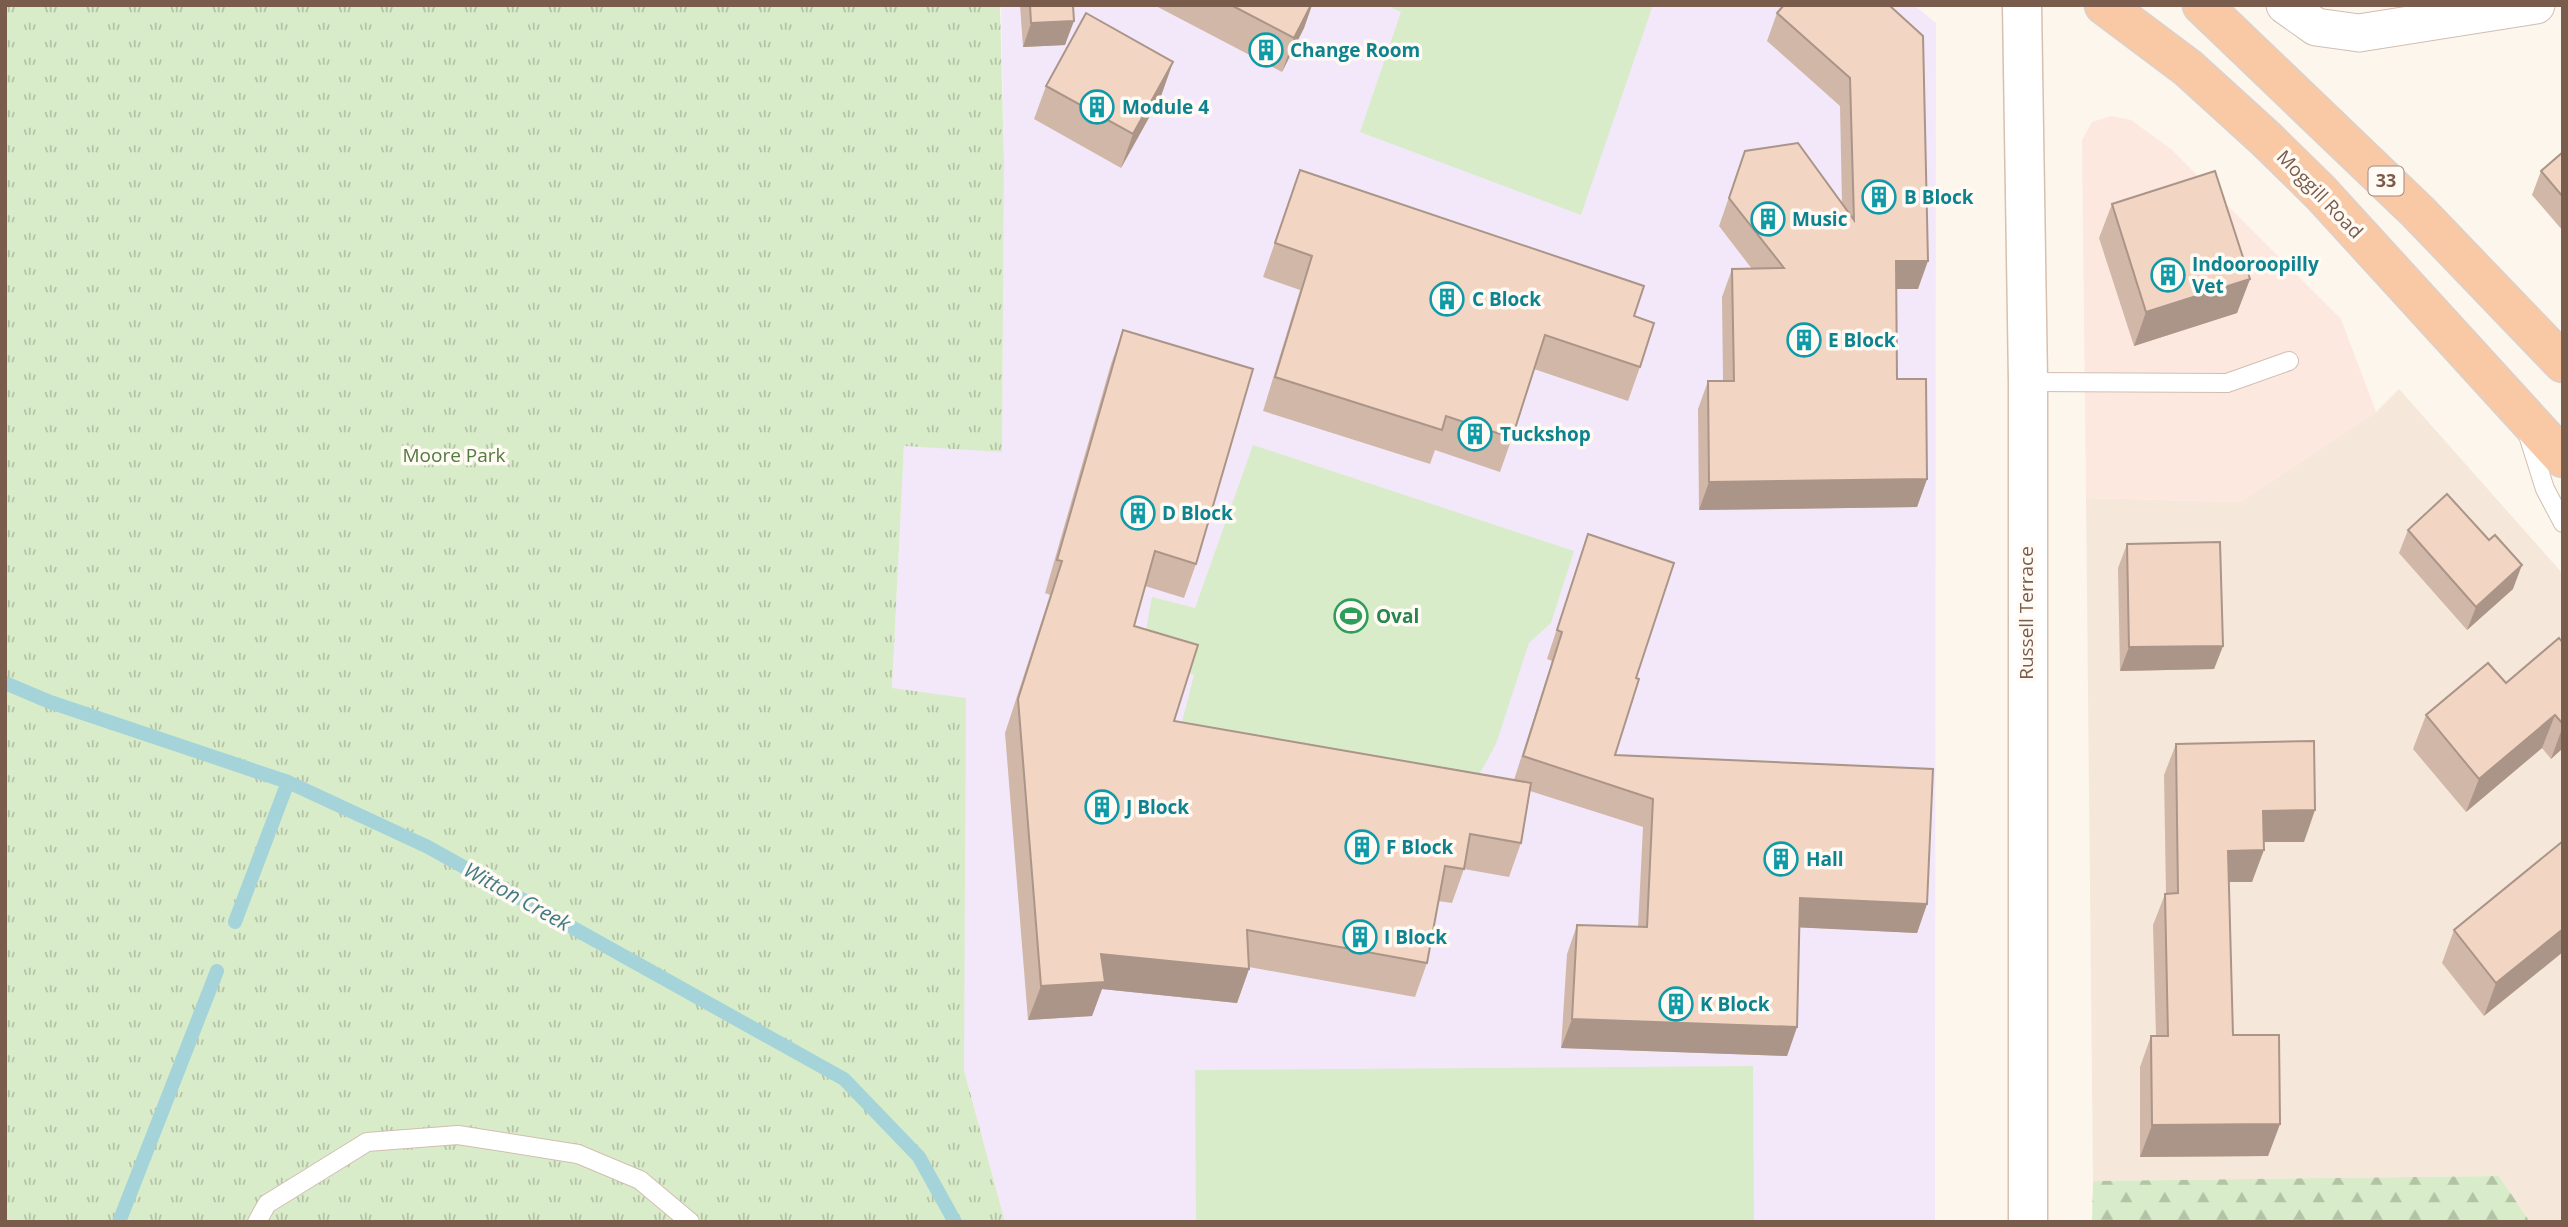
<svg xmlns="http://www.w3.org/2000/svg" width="2568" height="1227" font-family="'Open Sans',sans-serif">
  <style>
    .residential { fill: #f5e8da }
    .commercial { fill: #fde8e0 }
    .education { fill: #f3e8fa }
    .grass { fill: #d8ecc9 }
    .forest { fill: url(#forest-firs) }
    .park { fill: url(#park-tufts) }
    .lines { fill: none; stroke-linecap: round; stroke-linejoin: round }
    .stream { stroke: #a5d3da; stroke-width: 14 }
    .service-casing { stroke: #d1beb0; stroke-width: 20 }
    .minor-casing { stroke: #d1beb0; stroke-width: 39 }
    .secondary-casing { stroke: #d6c0b0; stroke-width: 41 }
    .trunk-casing { stroke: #dad1cd; stroke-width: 41 }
    .service { stroke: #fff; stroke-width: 18 }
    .minor { stroke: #fff; stroke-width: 37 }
    .secondary { stroke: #fff; stroke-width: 38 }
    .trunk { stroke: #f9c8a4; stroke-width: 38 }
    .wall { fill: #d1b7a8 }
    .shaded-wall { fill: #aa9588 }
    .building { fill: #f3d5c3; stroke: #aa9588; stroke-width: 2 }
    .labels { text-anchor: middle; stroke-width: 7; stroke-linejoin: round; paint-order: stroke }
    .shield { fill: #fffaf3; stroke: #a28b7f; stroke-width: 2 }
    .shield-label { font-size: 18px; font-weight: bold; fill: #7a5c4d }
    .culture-label { font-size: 19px; font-weight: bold; fill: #0d838f; stroke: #fffaf3; text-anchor: start }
    .street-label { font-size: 19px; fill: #7a5c4d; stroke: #fffaf3 }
    .park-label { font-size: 19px; fill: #537a41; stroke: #fffaf3 }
    .leisure-label { font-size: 19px; font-weight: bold; fill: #27864d; stroke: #fffaf3; text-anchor: start }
    .water-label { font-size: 21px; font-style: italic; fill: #437c86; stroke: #fffaf3 }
  </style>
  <defs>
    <pattern id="forest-firs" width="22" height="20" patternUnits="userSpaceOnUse" patternTransform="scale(1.75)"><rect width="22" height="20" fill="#d8ecc9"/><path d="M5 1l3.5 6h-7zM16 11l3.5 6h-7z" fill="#b4c2a5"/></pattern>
    <pattern id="park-tufts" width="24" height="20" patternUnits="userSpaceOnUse" patternTransform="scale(1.75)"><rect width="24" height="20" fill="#d8ecc9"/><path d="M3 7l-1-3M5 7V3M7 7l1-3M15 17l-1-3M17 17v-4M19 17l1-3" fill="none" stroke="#b4c2a5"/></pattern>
  </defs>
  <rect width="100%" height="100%" fill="#fdf6ec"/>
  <polygon class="residential" points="2399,389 2563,574 2563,1222 2530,1222 2499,1176 2093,1181 2086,498 2240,502 2376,412"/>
  <polygon class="commercial" points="2111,116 2131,120 2171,149 2341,319 2376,412 2240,502 2086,498 2082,140 2092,122"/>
  <polygon class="education" points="1001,5 1914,5 1936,23 1935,1222 1005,1222 964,1070 892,688 904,445 1002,452 1004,162"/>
  <g class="grass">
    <polygon points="1393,5 1653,5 1581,215 1360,132 1401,12 1392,8"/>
    <polygon points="1253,445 1574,551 1551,623 1529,643 1496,744 1465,800 1172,761 1194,675 1142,652 1152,597 1195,608"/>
    <polygon points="1753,1066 1754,1222 1196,1222 1195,1070"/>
  </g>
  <polygon class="forest" points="2499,1176 2530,1222 2092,1222 2093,1181"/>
  <polygon class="park" points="5,5 1000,5 1004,162 1002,452 904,446 892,688 966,698 964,1070 1005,1222 5,1222"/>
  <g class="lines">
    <g class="stream">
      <polyline points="5,683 50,702 288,782 428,847 844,1079 919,1157 955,1222"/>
      <polyline points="235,922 288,782"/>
      <polyline points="119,1222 217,971"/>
    </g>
    <defs>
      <g id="service">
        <polyline points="2028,382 2227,383 2289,361"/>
        <polyline points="2527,432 2545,489 2563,523"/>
        <polyline points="257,1222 267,1204 367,1142 458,1135 578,1154 640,1180 690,1222"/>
      </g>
      <polyline id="minor" points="2285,5 2316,27 2359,33 2536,5"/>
      <polyline id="secondary" points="2022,5 2028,382 2028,1222"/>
      <g id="trunk">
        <polyline points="2104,5 2188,68 2266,139 2321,193 2563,458"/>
        <polyline points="2202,5 2418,212 2563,363"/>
      </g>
    </defs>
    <use href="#service" class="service-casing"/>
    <use href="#minor" class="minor-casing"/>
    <use href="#secondary" class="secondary-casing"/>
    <use href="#trunk" class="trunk-casing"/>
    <use href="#service" class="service"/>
    <use href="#minor" class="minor"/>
    <use href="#secondary" class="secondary"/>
    <use href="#trunk" class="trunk"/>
  </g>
  <g class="wall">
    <polygon points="1020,5 1073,5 1065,45 1023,47"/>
    <polygon points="1154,5 1312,5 1304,28 1282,72"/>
    <polygon points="1889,5 1918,289 1896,289 1897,379 1927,479 1917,507 1699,510 1698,409 1708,381 1723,381 1722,297 1732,269 1752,269 1719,226 1745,151 1842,204 1840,106 1767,41 1777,13"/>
    <polygon points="1173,62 1161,96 1121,168 1034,119 1046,86"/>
    <polygon points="2563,152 2563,231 2532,195 2541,171"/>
    <polygon points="1300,170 1634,316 1640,367 1628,401 1534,369 1512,438 1500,472 1435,450 1430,464 1263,411 1300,290 1263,277"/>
    <polygon points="2112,204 2250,279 2237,313 2134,346 2099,238"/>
    <polygon points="1123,330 1196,564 1184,598 1145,586 1134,626 1174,721 1514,780 1552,661 1547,659 1588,534 1636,678 1615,755 1927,904 1917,933 1799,927 1797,1027 1787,1056 1561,1048 1567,954 1577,925 1638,927 1643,827 1530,791 1521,843 1509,877 1464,869 1452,903 1438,901 1427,963 1415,997 1249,967 1249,969 1237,1003 1102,989 1092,1016 1028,1020 1005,733 1050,595 1045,593 1111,364"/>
    <polygon points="2408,530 2513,589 2467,630 2399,553"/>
    <polygon points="2127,544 2223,646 2214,669 2120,671 2118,568"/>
    <polygon points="2563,643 2563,748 2551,759 2542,748 2466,812 2413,749 2426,715 2506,683"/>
    <polygon points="2176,744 2304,842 2264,842 2252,882 2229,882 2233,1035 2280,1124 2268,1156 2140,1157 2140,1067 2151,1036 2156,1036 2153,925 2165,894 2166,894 2164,775"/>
    <polygon points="2563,841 2484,1016 2442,963 2454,930"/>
  </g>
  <g class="shaded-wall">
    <polygon points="1311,5 1312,5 1304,28 1282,72 1294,38"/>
    <polygon points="1074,21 1065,45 1023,47 1031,23"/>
    <polygon points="1173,62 1161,96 1121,168 1133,134"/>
    <polygon points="1896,261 1928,261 1918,289 1885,289"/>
    <polygon points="2250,279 2237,313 2134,346 2146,312"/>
    <polygon points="1927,479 1917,507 1699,510 1709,482"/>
    <polygon points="2522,565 2513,589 2467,630 2476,607"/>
    <polygon points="2223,646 2214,669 2120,671 2129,647"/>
    <polygon points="2555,715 2542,748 2466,812 2479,779"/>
    <polygon points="2563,726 2563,748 2551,759"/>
    <polygon points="2315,810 2304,842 2252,842 2263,811"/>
    <polygon points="2264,850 2252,882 2217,882 2228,851"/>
    <polygon points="1800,898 1927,904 1917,933 1790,927"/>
    <polygon points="2563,929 2563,952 2484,1016 2496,983"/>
    <polygon points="1101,954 1249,969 1237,1003 1102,989 1092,1016 1028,1020 1041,986"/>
    <polygon points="1572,1019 1797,1027 1787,1056 1561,1048"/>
    <polygon points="2280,1124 2268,1156 2140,1157 2152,1125"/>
  </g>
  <g class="building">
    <polygon points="1030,5 1073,5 1074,21 1031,23"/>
    <polygon points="1231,5 1311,5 1294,38"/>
    <polygon points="1784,5 1889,5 1923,36 1928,261 1896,261 1897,379 1926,379 1927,479 1709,482 1708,381 1734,381 1732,269 1784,268 1729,198 1745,151 1798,143 1854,220 1850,78 1777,13"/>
    <polygon points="1086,13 1173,62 1133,134 1046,86"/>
    <polygon points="2563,152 2563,197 2541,171"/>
    <polygon points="1300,170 1644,286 1634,316 1654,323 1640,367 1545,335 1512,438 1446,416 1442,430 1275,377 1312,256 1275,243"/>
    <polygon points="2215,171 2250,279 2146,312 2112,204"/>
    <polygon points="1123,330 1253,369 1196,564 1155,551 1134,626 1198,645 1174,721 1531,783 1521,843 1470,834 1464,869 1445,866 1427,963 1247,930 1249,969 1101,954 1105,982 1041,986 1018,699 1062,561 1057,560"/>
    <polygon points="2447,494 2489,540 2495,535 2522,565 2476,607 2408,530"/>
    <polygon points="1588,534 1674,563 1636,678 1639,679 1615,755 1933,769 1927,904 1800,898 1797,1027 1572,1019 1577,925 1647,927 1653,799 1523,756 1562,632 1557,630"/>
    <polygon points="2220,542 2223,646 2129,647 2127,544"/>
    <polygon points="2559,638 2563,643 2563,724 2555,715 2479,779 2426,715 2488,663 2506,683"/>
    <polygon points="2314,741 2315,810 2263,811 2264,850 2228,851 2233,1035 2279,1035 2280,1124 2152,1125 2151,1036 2168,1036 2165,894 2178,893 2176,744"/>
    <polygon points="2563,841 2563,929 2496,983 2454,930"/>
  </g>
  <defs>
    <symbol id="building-ring" viewBox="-11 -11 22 22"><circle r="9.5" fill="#fffaf3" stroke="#0f9aa8" stroke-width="1.5"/><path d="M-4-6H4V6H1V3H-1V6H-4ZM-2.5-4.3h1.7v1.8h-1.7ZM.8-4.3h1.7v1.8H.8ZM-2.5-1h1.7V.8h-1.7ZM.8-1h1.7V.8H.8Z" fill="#0f9aa8"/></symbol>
    <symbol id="stadium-ring" viewBox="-11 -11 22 22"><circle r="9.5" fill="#fffaf3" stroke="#2e9e5b" stroke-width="1.5"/><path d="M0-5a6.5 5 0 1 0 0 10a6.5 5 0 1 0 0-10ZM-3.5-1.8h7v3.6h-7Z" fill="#2e9e5b"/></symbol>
  </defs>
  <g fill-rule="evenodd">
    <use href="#building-ring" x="1247" y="31" width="38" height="38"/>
    <use href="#building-ring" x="1078" y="88" width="38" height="38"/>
    <use href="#building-ring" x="1860" y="178" width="38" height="38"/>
    <use href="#building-ring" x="1749" y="200" width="38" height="38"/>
    <use href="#building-ring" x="2149" y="256" width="38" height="38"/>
    <use href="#building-ring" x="1428" y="280" width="38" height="38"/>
    <use href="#building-ring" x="1785" y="321" width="38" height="38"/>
    <use href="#building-ring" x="1456" y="415" width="38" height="38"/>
    <use href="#building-ring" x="1119" y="494" width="38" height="38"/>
    <use href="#stadium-ring" x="1332" y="597" width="38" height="38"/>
    <use href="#building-ring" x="1083" y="788" width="38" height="38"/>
    <use href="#building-ring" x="1343" y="828" width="38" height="38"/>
    <use href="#building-ring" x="1762" y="840" width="38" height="38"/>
    <use href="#building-ring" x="1341" y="918" width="38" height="38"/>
    <use href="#building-ring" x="1657" y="985" width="38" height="38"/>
  </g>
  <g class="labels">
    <rect class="shield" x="2368.5" y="166.5" width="35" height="29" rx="5"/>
    <g class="shield-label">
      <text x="2386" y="187">33</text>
    </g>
    <g class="culture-label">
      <text x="1290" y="57">Change Room</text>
      <text x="1122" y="114">Module 4</text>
      <text x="1904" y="204">B Block</text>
      <text x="1792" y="226">Music</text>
      <text x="2192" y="271">Indooroopilly<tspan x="2192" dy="22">Vet</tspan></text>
      <text x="1472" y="306">C Block</text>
      <text x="1828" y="347">E Block</text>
      <text x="1500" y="441">Tuckshop</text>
      <text x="1162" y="520">D Block</text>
      <text x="1126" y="814">J Block</text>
      <text x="1386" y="854">F Block</text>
      <text x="1806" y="866">Hall</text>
      <text x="1384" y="944">I Block</text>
      <text x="1700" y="1011">K Block</text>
    </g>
    <g class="street-label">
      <text transform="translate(2320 194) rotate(46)" y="7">Moggill Road</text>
      <text transform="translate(2026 613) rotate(-90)" y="7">Russell Terrace</text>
    </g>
    <g class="park-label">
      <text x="454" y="462">Moore Park</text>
    </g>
    <g class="leisure-label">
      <text x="1376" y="623">Oval</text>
    </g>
    <g class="water-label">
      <text transform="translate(517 897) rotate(29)" y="7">Witton Creek</text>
    </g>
  </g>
  <rect width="2568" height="1227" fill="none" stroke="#7a5c4d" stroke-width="14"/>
</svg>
